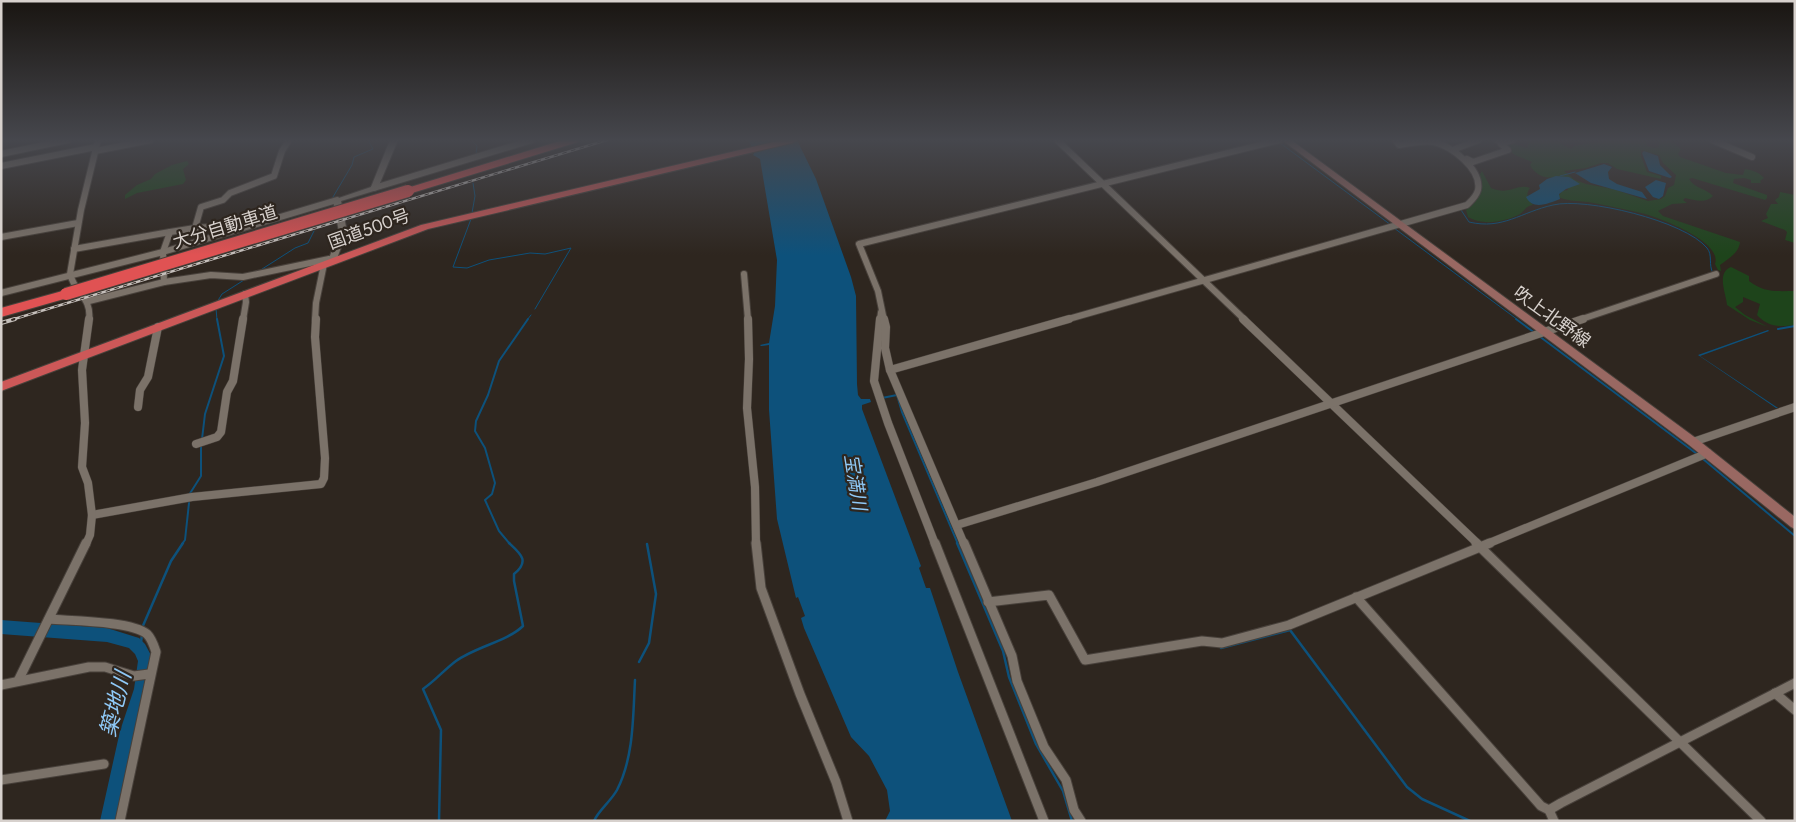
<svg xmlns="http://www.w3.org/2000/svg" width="1796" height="822" font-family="Jost,'Noto Sans JP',sans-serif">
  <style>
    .green { fill: #1e441b; fill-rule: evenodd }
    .water { fill: #0d517b }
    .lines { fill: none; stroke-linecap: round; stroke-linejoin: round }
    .stream-far2 { stroke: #0d517b; stroke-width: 1 }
    .stream-far1 { stroke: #0d517b; stroke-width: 2 }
    .stream { stroke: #0d517b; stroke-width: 2.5 }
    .river { fill: #0d517b; fill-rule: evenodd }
    .minor-far2-casing { stroke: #48413b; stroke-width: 8 }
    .minor-far1-casing { stroke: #48413b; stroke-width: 9 }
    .minor-casing { stroke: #48413b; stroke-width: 11 }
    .tertiary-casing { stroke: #48413b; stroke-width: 2 }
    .secondary-casing { stroke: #48413b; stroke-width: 2 }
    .trunk-casing { stroke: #48413b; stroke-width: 2 }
    .motorway-casing { stroke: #48413b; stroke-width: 2 }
    .minor-far2 { stroke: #7b7269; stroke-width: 6 }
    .minor-far1 { stroke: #7b7269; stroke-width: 8 }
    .minor { stroke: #7b7269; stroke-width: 9 }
    .tertiary { fill: #7b7269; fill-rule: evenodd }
    .secondary { fill: #996862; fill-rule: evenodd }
    .trunk { fill: #cc5858; fill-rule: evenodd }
    .motorway { fill: #e05253; fill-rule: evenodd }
    .rail-far1-casing { stroke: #c5bfbb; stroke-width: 2.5 }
    .rail-casing { stroke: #c5bfbb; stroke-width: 4 }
    .rail-far1 { stroke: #2e261f; stroke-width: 1; stroke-dasharray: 4.5; stroke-linecap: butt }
    .rail { stroke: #2e261f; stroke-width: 2; stroke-dasharray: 5.5; stroke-linecap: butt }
    .motorway-bridge-casing { stroke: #48413b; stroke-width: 14; stroke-linecap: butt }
    .motorway-bridge { stroke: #e05253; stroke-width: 12 }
    .labels { text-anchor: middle; stroke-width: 4.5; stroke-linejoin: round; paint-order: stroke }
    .street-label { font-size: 18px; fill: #d7d1cd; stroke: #2e261f }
    .water-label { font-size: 19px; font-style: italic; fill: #8fc9f7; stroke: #2e261f }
    .near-water-label { font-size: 22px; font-style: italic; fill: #8fc9f7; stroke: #2e261f }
  </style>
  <rect width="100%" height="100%" fill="#2e261f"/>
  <g class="green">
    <path d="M1527,140H1555L1571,149L1574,146L1598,142L1599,140H1646L1647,146L1654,148L1659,147V140H1676L1672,142L1681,149L1678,154L1680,157L1726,173L1743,175L1745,169C1752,170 1759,172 1764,178L1760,181L1761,183H1751V180L1744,178L1734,179L1733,183L1767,195V198L1765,200L1692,178L1689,179C1695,189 1706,188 1713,196C1705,204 1695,200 1685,198L1683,200L1687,203L1672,204L1658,211L1663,216L1740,242C1739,253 1728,259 1720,265L1721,271L1718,270L1715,264C1723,241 1658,217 1641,213C1623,209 1606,205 1588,202C1578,201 1567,201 1558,197L1562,191L1568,190V187L1555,177C1545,179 1535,175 1530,165L1532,162L1515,155L1505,147V144L1511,143L1527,148L1529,142ZM1641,150L1659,155L1663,163L1676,175L1674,185L1668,188L1665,196L1661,199L1648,201L1613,189L1586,184L1575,180L1564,171L1586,168L1601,163H1608L1617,169L1661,179V176L1647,172L1641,156Z"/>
    <polygon points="183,162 187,161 189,164 183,169 186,180 183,184 137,193 125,199 125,195 137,185 151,179 155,174 172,165"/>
    <path d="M1482,171L1491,188C1509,196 1517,183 1530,188C1525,195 1528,198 1533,205C1526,206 1525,210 1520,214C1505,222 1483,226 1468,217L1466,210C1477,200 1484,191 1479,176Z"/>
    <polygon points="1780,192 1795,195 1795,243 1785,240 1787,232 1785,230 1761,221 1768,218 1766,214 1771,204 1778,204 1775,200 1779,197"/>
    <path d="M1731,267L1749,276V281C1764,293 1777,291 1795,291V325C1779,327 1768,327 1757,315L1760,304L1743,297V302L1735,307L1745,315L1768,327L1750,320L1727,305C1726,293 1716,273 1731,267Z"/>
  </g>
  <g class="water">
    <polygon points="748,140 797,140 816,179 851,277 856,296 857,384 858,395 861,399 870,399 871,402 862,405 862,409 921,566 919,568 926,588 930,588 958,672 1012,821 885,821 890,811 887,790 869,756 851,737 804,628 801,618 805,616 798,597 796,598 777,519 769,410 769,345 761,346 760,345 769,343 775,306 777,260 760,159 753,155 755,152"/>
    <polygon points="1644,151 1658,156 1660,165 1672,177 1670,178 1649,171 1642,153"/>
    <polygon points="1604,164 1612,167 1608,172 1609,179 1617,184 1642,192 1647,199 1591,183 1575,173"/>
    <path d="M1556,176L1569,177L1580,184L1566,189L1559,194L1560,199C1549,203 1533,211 1526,197L1540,189L1539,185L1547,179Z"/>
    <polygon points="1656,180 1666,183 1663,196 1659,199 1653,197 1645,187"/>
    <polygon points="1768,330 1769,331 1700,356 1778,408 1776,408 1698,355"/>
  </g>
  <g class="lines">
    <g class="stream-far2">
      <polyline points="471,140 477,146 476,154"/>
      <polyline points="1280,143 1391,225"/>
      <polyline points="1560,176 1575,172"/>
      <polyline points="333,197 352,165 354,157 373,149 369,142 370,140"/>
      <polyline points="1461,205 1469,200"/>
      <path d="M1461,210L1469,222C1503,230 1521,212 1553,205C1585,197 1685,221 1707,248C1713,255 1708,265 1713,273"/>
      <polyline points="472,213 475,196 473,183"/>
      <polyline points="471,219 453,267 467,268 489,260 530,253 545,254 571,248 535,309"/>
      <polyline points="1394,228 1518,320"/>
      <polyline points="259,271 295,248 308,243 314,231"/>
      <polyline points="217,302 222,294 244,280"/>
      <polyline points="216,308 217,320"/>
      <polyline points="527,320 531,315"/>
    </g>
    <g class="stream-far1">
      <polyline points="1516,319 1535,333"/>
      <polyline points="1778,329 1795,326"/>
      <polyline points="1539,336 1697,454"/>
      <polyline points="882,398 897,395 902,412 958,544"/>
      <polyline points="202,439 205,414 224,356 217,319"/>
      <polyline points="1703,459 1795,536"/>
      <polyline points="189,495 201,476 201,444"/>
      <polyline points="182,544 185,540 189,503"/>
      <polyline points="510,544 499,531 485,500 492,494 495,483 485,448 475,431 476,421 488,395 499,361 528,319"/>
    </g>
    <g class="stream">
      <polyline points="957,543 1003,651 1009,677 1036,744 1063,791 1072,821"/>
      <polyline points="142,628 171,561 183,543"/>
      <polyline points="1221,648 1290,630 1407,787 1422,799 1470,821"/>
      <polyline points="140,649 142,635"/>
      <polyline points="639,662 649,643 656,594 647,544"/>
      <path d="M439,821L441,730L423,689C435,681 445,669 456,661C475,647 508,641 523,626L514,581V574C530,561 521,554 509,543"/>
      <path d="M594,821C598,811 611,801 617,790C634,757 633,716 635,680"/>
    </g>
    <polygon class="river" points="1,620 107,628 139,638 145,644 154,661 150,689 136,731 118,821 100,821 120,731 134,689 138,661 135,654 129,648 107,642 1,634"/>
    <defs>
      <g id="minor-far2">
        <polyline points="1057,140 1245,320"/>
        <polyline points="1712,140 1752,157"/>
        <polyline points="1503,143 1513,140"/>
        <polyline points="1455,149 1479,140"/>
        <polyline points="95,151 151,140"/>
        <polyline points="1,154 68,140"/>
        <polyline points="1467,159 1473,162 1508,150 1501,144 1503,143 1497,140"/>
        <polyline points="1,166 96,147"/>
        <polyline points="374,188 532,140"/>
        <polyline points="195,228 240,225"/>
        <polyline points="1,237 78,223"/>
        <polyline points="74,249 170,232"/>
        <polyline points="744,274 748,320"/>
        <polyline points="164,282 163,252 170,232 195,228 201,207 223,200 230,193 274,176 282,151 289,140"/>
        <polyline points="1,293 163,252 337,200"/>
        <polyline points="89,301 164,282 211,275 243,277 329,259"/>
        <path d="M89,320C92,297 75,294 70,274L81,210L98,140"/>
        <polyline points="243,320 246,302 245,294"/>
        <polyline points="315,320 316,303 324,264"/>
        <polyline points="880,320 881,312"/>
        <polyline points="884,320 878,291 859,244 1280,140"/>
        <path d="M1065,320L1467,205C1472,200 1476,197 1478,190C1482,169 1451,146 1434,142C1422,140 1410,144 1399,145L1395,140"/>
        <polyline points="1579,320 1716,274"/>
      </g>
      <g id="minor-far1">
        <polyline points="748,319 749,359 747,408 755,487 756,544"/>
        <polyline points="880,319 874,381 888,423 935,544"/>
        <polyline points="884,319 886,327 885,348 890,370 964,544"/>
        <polyline points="1243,319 1478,544"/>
        <polyline points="890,370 1069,319"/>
        <polyline points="138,407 140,390 148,377 158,327"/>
        <polyline points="1693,442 1795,407"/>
        <polyline points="196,444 217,437 221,432 227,392 233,381 243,319"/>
        <polyline points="92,515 192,497 321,484 324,478 325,458 315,337 316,319"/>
        <polyline points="957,525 1097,482 1583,319"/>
        <polyline points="86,544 90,535 92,515 88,483 82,467 85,423 82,370 89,319"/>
        <polyline points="1487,544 1708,453"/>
      </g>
      <g id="minor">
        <polyline points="756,543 761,588 800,694 836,782 848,821"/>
        <polyline points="935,543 1044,821"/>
        <polyline points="964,543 1012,656 1017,681 1044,747 1066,780 1074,810 1081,821"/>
        <polyline points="1476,543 1761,821"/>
        <polyline points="1356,597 1541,806 1549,810"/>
        <polyline points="988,602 1049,595 1085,660 1202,641 1222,643 1289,625 1490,543"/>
        <path d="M49,619C71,621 131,621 147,634C152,639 154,646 156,652L120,821"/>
        <polyline points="18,681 86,543"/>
        <polyline points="1,685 89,667 105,667 134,676 149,674"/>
        <polyline points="1775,693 1795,710"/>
        <polyline points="1,780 104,764"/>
        <polyline points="1554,821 1549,810 1561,803 1795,683"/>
      </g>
      <polygon id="tertiary" points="390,140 398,140 377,190 341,201 347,232 336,261 335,263 329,263 328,261 339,232 333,200 371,187"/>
      <polygon id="secondary" points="1282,140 1291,140 1697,439 1795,517 1795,529 1791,527 1689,445"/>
      <polygon id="trunk" points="782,140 797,140 792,143 428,229 1,391 1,382 421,225"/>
      <g id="motorway">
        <polygon points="563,140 579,140 578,142 412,193 408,195 402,191 404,189"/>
        <polygon points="66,290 71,291 73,294 71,297 1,317 1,308"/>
      </g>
    </defs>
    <use href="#minor-far2" class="minor-far2-casing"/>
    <use href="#minor-far1" class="minor-far1-casing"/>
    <use href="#minor" class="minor-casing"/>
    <use href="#tertiary" class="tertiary-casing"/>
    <use href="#secondary" class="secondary-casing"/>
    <use href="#trunk" class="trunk-casing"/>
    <use href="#motorway" class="motorway-casing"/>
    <use href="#minor-far2" class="minor-far2"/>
    <use href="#minor-far1" class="minor-far1"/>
    <use href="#minor" class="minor"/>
    <use href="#tertiary" class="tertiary"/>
    <use href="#secondary" class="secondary"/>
    <use href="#trunk" class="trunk"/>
    <use href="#motorway" class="motorway"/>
    <defs>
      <polyline id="rail-far1" points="11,320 607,140"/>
      <polyline id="rail" points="1,323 15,319"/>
    </defs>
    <use href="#rail-far1" class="rail-far1-casing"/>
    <use href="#rail" class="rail-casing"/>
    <use href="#rail-far1" class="rail-far1"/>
    <use href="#rail" class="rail"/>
    <defs>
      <polyline id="motorway-bridge" points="66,294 408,191"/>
    </defs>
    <use href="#motorway-bridge" class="motorway-bridge-casing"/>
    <use href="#motorway-bridge" class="motorway-bridge"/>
  </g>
  <linearGradient id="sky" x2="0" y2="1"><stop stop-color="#191511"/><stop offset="0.55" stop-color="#46474d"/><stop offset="1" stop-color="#46474d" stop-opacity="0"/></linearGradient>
  <rect width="1796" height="255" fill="url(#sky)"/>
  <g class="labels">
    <g class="street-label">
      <text transform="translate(225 227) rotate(-17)" y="6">大分自動車道</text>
      <text transform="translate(369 229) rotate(-20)" y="6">国道500号</text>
      <text transform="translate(1552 317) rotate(36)" y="6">吹上北野線</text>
    </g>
    <g class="water-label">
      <text transform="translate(856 482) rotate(81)" y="7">宝満川</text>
    </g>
    <g class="near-water-label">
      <text transform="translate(115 704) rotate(-76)" y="8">築地川</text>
    </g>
  </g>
  <rect width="1796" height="822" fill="none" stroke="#d7d1cd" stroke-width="5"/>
</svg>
